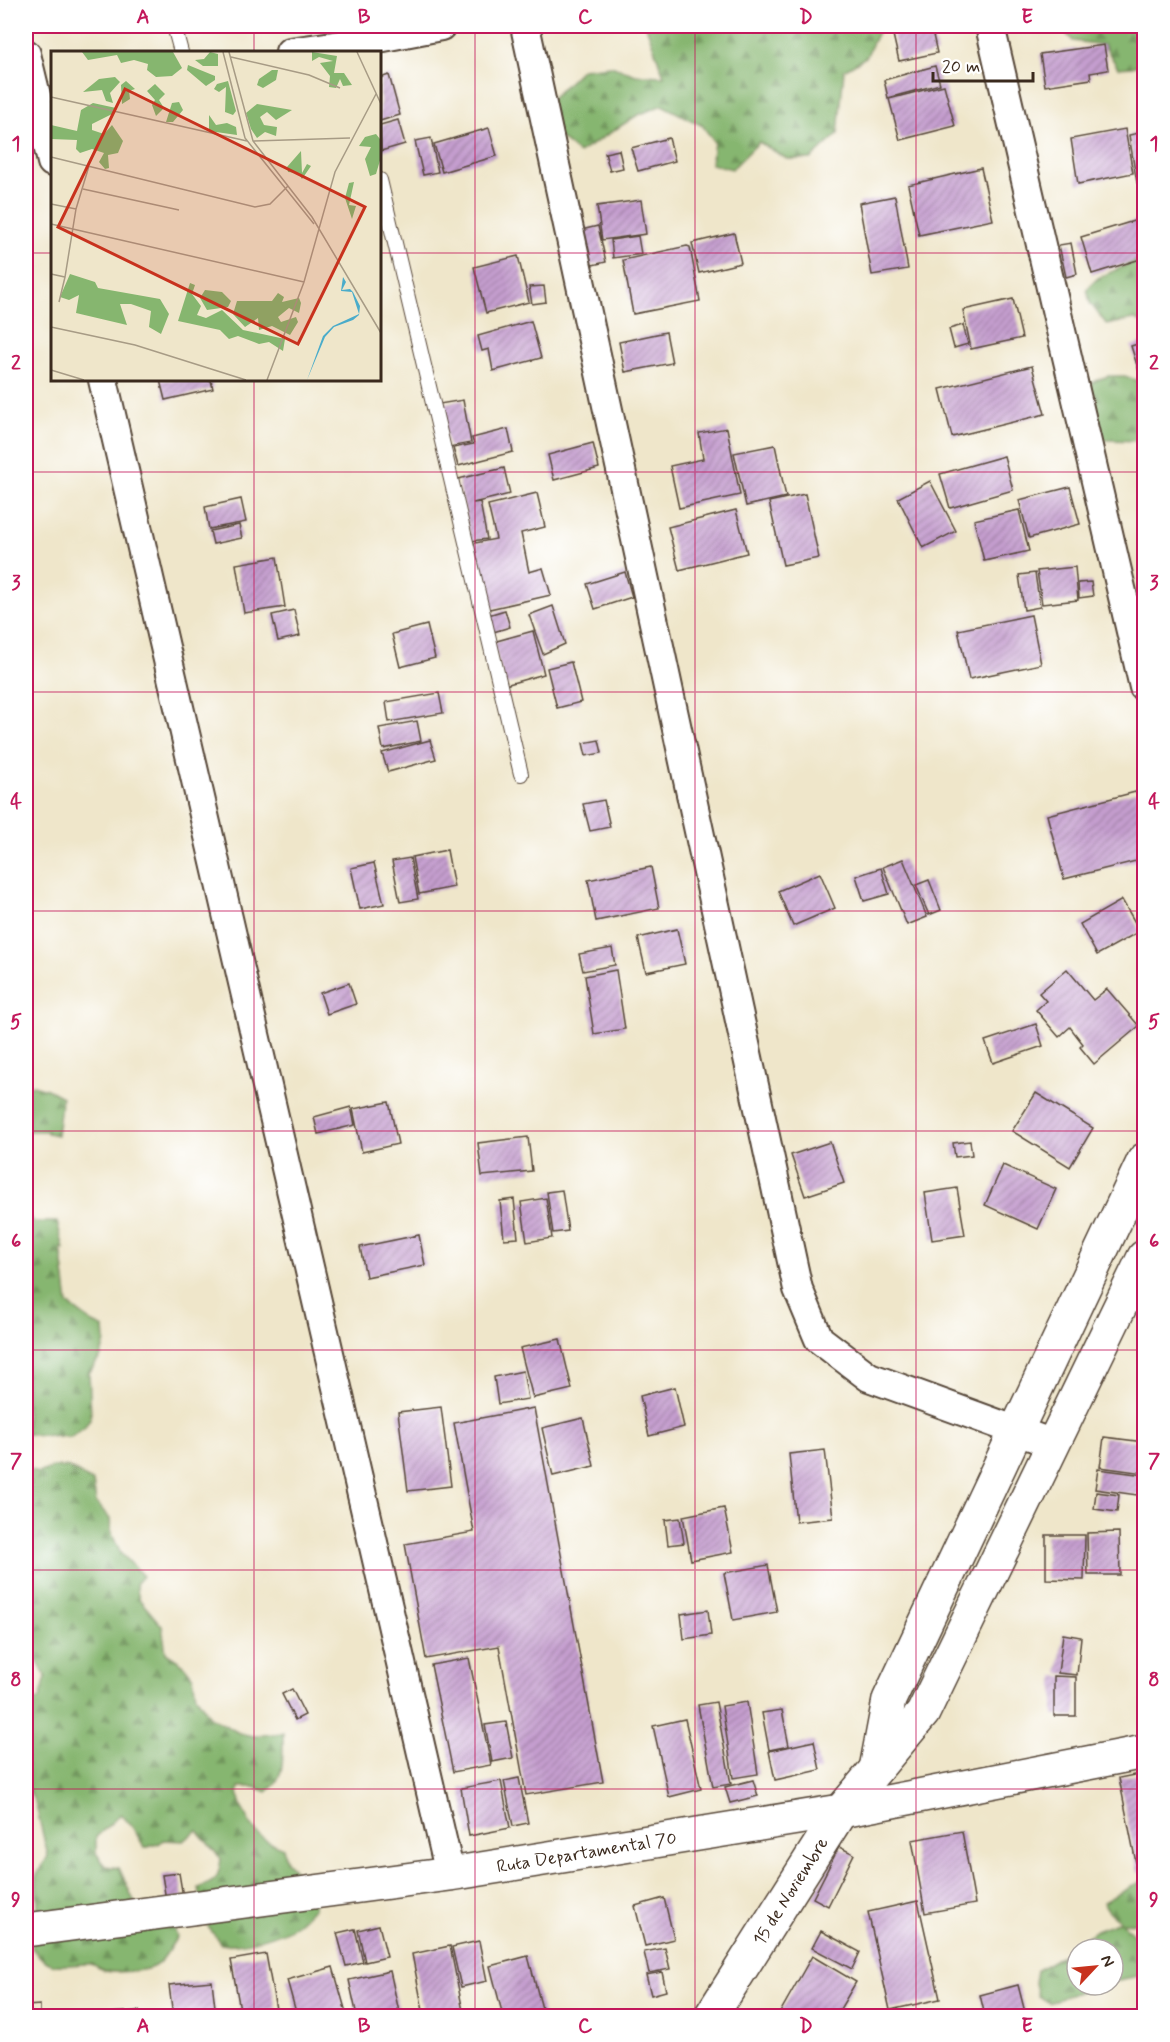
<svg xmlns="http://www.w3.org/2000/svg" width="1170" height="2042" font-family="Mynerve,sans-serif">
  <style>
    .forest { fill: url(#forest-firs); stroke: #607046; stroke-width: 1.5 }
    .building { fill: url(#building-hatch) }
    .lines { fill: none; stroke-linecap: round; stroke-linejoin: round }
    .service-casing { stroke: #564638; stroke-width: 16 }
    .minor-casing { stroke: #564638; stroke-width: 32 }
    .tertiary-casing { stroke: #564638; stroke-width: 36 }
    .secondary-casing { stroke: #564638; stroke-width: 36 }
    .service { stroke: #fff; stroke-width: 14 }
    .minor { stroke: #fff; stroke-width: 28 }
    .tertiary { stroke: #fff; stroke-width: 33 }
    .secondary { stroke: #fff; stroke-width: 33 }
    .grid { fill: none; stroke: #c2185b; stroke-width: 1.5; stroke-opacity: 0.55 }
    .labels { text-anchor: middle; stroke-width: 6; stroke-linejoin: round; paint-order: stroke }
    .street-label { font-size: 18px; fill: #3b2a1e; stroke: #fff }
    .inset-road { fill: none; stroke: #a79b85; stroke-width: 1.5 }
    .view { fill: #c8321e; fill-opacity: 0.15; stroke: #c8321e; stroke-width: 3 }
    .inset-edge { fill: none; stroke: #3b2a1e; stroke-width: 3 }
    .neatline { fill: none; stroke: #c2185b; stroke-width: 2 }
    .grid-label { font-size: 20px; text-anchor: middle; font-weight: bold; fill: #c2185b }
  </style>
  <defs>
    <pattern id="forest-firs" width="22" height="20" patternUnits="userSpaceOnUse" patternTransform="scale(1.5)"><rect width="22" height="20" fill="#86b66f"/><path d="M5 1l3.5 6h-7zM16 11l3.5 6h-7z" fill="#6f945b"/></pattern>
    <pattern id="building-hatch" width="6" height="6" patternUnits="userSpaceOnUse" patternTransform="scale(1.5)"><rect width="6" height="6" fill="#c59ecf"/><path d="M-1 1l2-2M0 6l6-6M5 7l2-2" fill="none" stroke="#a181a7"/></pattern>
  </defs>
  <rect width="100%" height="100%" fill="#fff"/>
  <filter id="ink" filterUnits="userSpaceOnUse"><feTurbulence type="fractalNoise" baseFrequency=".0167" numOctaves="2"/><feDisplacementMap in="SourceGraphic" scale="12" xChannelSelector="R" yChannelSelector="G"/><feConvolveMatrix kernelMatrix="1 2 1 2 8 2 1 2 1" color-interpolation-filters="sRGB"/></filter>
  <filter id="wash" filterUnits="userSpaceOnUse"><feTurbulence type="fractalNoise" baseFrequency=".008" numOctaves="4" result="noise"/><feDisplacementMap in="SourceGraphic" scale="24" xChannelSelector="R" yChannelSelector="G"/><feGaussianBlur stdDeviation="1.35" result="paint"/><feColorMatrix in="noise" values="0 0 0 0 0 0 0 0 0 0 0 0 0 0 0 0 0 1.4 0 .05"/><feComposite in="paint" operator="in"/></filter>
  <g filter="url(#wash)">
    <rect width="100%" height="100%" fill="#efe6ca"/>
    <g class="forest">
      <polygon points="646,26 873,26 880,28 866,57 844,70 838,134 811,159 787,159 759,142 732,169 711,164 714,142 703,126 662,105 636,116 579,153 557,135 544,106 582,69 611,66 636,75 664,76"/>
      <polygon points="1067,26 1144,26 1144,63 1132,67 1118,68 1104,45 1073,41 1064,31"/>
      <polygon points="1144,250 1144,324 1134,319 1107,325 1090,303 1087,289 1098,278 1136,261"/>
      <polygon points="1108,376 1125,376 1144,383 1144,441 1104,440 1092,432 1086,390 1095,381"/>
      <polygon points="33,1085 47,1089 62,1097 57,1135 47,1133 47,1131 26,1131 26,1087"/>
      <polygon points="26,1212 34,1222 57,1222 64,1249 61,1247 68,1304 93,1323 104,1328 105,1341 101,1356 89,1373 91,1417 84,1428 71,1437 26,1434"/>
      <path d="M54,1467H68L93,1482L96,1502L110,1519L111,1532L120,1552L143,1576L136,1584L139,1599L162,1626L166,1653L183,1664L193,1677L196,1696L210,1717L239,1733L252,1736L283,1733C282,1756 287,1776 267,1792L254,1787H239C235,1801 251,1827 261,1837C267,1842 276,1845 283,1848L286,1861L307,1883L314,1908C308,1913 303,1919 297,1924C279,1937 242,1946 221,1944L206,1924L199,1888C218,1880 218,1879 221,1859L197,1830L184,1841L163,1840L160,1843L145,1848L133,1828L121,1814L96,1837V1853L105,1866L119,1868L138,1910L169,1913L177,1937C169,1948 163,1964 150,1968C141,1971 111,1974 103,1970C98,1968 96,1965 91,1964C64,1963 52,1974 32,1948L39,1920L36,1877L48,1856L35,1802L26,1786V1703L40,1699L46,1677L26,1641V1474L31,1470L38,1473Z"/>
      <polygon points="1144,1880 1144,1919 1135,1923 1122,1922 1144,1946 1144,1975 1113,1981 1113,1949 1077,1949 1077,1985 1096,1985 1049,2003 1038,1996 1035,1983 1037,1970 1061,1956 1096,1930 1120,1921 1110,1913 1103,1902"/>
    </g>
    <g id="blocks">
      <g class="building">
        <polygon points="891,26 931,26 937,53 899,61"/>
        <polygon points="1104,45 1108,70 1090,73 1091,79 1045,86 1040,54"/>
        <polygon points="935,66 940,84 888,98 884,80"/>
        <polygon points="389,75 400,115 380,121 380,78"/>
        <polygon points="944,85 955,126 900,140 889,99"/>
        <polygon points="398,120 405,144 381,151 380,125"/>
        <polygon points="489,128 497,156 442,172 434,144"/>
        <polygon points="1125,129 1133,173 1078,184 1071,139"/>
        <polygon points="1144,132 1144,182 1137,183 1129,135"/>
        <polygon points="431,138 438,172 423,175 415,141"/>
        <polygon points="669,138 675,161 638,171 631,148"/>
        <polygon points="619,150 623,168 610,171 605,153"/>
        <polygon points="981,168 993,220 919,235 908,185"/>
        <polygon points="895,196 908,269 872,275 859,203"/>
        <polygon points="641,200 646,234 602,240 597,206"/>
        <polygon points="1137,220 1144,243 1144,258 1092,274 1081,237"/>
        <polygon points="598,226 606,262 588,266 581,230"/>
        <polygon points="734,233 741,263 699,273 692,243"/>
        <polygon points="638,236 641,254 613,258 611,240"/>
        <polygon points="1071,243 1077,274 1066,277 1059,245"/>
        <polygon points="687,246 690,247 700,301 633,314 623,260"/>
        <polygon points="518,256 529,302 486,313 474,267"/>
        <polygon points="544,286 546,302 532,304 529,287"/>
        <polygon points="1013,299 1022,338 971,349 963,310"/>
        <polygon points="531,321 541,358 493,371 489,349 482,351 478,336"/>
        <polygon points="963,325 968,344 954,348 949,329"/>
        <polygon points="666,332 672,363 625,372 619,342"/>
        <polygon points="1144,342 1144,373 1140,375 1131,346"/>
        <polygon points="1032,366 1045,414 952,437 940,389"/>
        <polygon points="160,380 211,380 213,389 165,400"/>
        <polygon points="463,400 471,443 449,447 439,404"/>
        <polygon points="727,428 740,495 679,508 670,466 703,459 699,433"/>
        <polygon points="508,429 513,452 458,466 453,448 474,444 472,438"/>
        <polygon points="593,443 599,468 554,480 548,455"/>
        <polygon points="775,445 786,497 746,506 734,453"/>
        <polygon points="1004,456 1013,490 950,508 940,474"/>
        <polygon points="504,468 510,494 473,503 480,502 487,539 471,541 458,479"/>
        <polygon points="930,481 956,531 923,548 898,498"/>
        <polygon points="1070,487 1080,524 1029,538 1019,500"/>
        <polygon points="537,493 545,527 521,533 529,572 543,568 551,595 485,610 470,544 496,539 488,505"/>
        <polygon points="805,494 819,558 783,565 769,502"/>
        <polygon points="241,499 246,522 209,529 205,507"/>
        <polygon points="736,510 747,553 679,570 668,527"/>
        <polygon points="1019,510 1029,551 984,561 974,520"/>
        <polygon points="239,525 242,538 213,544 210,531"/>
        <polygon points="277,557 285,607 244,613 236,564"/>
        <polygon points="1075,567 1078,600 1042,604 1037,571"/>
        <polygon points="625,572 632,597 595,609 587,584"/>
        <polygon points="1035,573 1040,607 1024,610 1019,575"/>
        <polygon points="1091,582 1093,596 1079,598 1078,583"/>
        <polygon points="553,606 565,644 543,654 529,615"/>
        <polygon points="294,610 300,636 278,641 272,615"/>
        <polygon points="505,610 510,627 490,633 485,616"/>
        <polygon points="1031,615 1041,664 969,679 958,630"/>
        <polygon points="427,625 435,658 400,667 392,634"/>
        <polygon points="533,631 544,674 505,685 493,642"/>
        <polygon points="571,662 581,702 557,708 547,668"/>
        <polygon points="439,693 443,713 389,722 386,702"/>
        <polygon points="417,721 421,741 383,749 379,728"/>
        <polygon points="430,740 436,759 388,772 382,753"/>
        <polygon points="599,740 602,753 586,756 583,743"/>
        <polygon points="1143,790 1144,859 1064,879 1047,815"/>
        <polygon points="604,800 610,827 590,831 583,804"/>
        <polygon points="447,850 454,887 419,894 412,857"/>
        <polygon points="410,858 418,899 400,902 392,861"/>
        <polygon points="903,859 927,917 907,925 883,867"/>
        <polygon points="374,863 384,904 360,909 351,868"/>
        <polygon points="651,867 659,908 596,921 588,880"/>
        <polygon points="881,868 889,894 864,901 856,876"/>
        <polygon points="820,873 835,908 793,926 778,891"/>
        <polygon points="929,880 941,910 929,915 916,885"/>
        <polygon points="1122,900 1140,931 1097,955 1080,924"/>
        <polygon points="677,929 685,964 646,972 638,938"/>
        <polygon points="612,948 615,965 583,971 579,954"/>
        <polygon points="1067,969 1093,1000 1107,989 1139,1026 1094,1064 1080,1047 1083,1044 1070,1027 1059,1037 1036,1010 1046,1001 1039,993"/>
        <polygon points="616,970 625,1029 594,1034 585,976"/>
        <polygon points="349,983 356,1004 327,1014 320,993"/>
        <polygon points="1036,1024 1043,1046 993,1063 985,1041"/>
        <polygon points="1036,1093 1093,1128 1070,1167 1012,1131"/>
        <polygon points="389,1102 398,1144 362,1152 353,1109"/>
        <polygon points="351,1107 355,1125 318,1134 314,1117"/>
        <polygon points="528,1137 532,1171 482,1176 478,1143"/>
        <polygon points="970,1141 972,1155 955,1157 953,1143"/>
        <polygon points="830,1142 844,1183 805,1196 791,1155"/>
        <polygon points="1003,1165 1056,1189 1038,1229 985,1205"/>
        <polygon points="957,1188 965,1235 932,1240 925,1193"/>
        <polygon points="562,1190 568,1231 553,1233 547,1192"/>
        <polygon points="546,1198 552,1238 527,1242 521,1202"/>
        <polygon points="514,1199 518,1238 504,1239 500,1201"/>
        <polygon points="419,1235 425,1265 366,1277 360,1247"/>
        <polygon points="560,1339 572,1389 533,1398 520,1348"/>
        <polygon points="523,1371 528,1399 498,1404 494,1377"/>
        <polygon points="675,1387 684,1427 649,1436 640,1396"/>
        <polygon points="441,1407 451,1486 408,1491 398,1412"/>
        <polygon points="534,1408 603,1782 526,1795 499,1646 426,1659 405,1544 474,1532 454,1423"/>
        <polygon points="583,1418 594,1466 553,1476 542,1428"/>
        <polygon points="1104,1437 1144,1442 1144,1473 1100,1467"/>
        <polygon points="825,1450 833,1518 796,1522 789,1454"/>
        <polygon points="1098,1469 1144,1475 1144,1496 1095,1489"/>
        <polygon points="1096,1492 1119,1495 1117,1512 1094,1509"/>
        <polygon points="724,1508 733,1552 691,1560 683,1516"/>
        <polygon points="680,1518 684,1543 668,1545 665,1520"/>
        <polygon points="1119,1532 1120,1575 1088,1575 1087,1533"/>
        <polygon points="1046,1535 1085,1535 1084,1580 1046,1579"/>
        <polygon points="768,1565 777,1612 733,1620 724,1573"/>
        <polygon points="708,1610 711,1635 684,1639 681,1614"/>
        <polygon points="1063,1634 1081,1637 1077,1675 1058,1673"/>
        <polygon points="469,1658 491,1765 453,1772 431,1665"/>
        <polygon points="1054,1676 1076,1677 1076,1716 1054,1716"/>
        <polygon points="292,1689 305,1715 295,1720 282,1694"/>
        <polygon points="716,1702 731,1784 713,1787 698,1705"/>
        <polygon points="747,1702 758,1774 733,1778 722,1706"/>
        <polygon points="782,1710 789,1746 769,1750 762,1713"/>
        <polygon points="685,1719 701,1789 669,1797 653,1726"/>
        <polygon points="506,1722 513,1758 492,1762 485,1725"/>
        <polygon points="814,1741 820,1770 775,1780 769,1751"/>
        <polygon points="1144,1773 1144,1872 1138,1873 1119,1778"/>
        <polygon points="519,1778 528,1823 513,1826 504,1781"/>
        <polygon points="753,1780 758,1796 730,1803 725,1787"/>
        <polygon points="501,1781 510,1828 469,1836 461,1788"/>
        <polygon points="962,1831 975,1904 925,1913 912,1840"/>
        <polygon points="839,1847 854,1854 828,1906 813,1898"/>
        <polygon points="179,1873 183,1897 166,1900 162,1875"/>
        <polygon points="664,1898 674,1939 645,1946 635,1906"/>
        <polygon points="918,1901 940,1999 890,2010 868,1912"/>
        <polygon points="379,1925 387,1957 365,1962 358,1930"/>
        <polygon points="355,1929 363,1962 346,1966 337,1933"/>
        <polygon points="821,1931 860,1952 852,1969 812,1948"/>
        <polygon points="479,1941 487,1981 461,1987 452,1947"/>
        <polygon points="450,1946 464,2016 424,2016 412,1954"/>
        <polygon points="665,1948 670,1969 649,1973 644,1952"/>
        <polygon points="266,1954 276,2009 241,2015 231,1960"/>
        <polygon points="528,1956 544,2016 503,2016 490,1966"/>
        <polygon points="812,1956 856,1982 836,2016 778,2016"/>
        <polygon points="333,1967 347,2016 297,2016 287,1980"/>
        <polygon points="390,1971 400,2016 357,2016 349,1980"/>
        <polygon points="662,1972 666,1991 651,1995 646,1975"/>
        <polygon points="212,1981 216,2016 173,2016 169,1985"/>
        <polygon points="1018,1985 1026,2016 985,2016 980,1995"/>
        <polygon points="40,2005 40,2016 26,2016 26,2006"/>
        <polygon points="139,2011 139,2016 94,2016 94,2014"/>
      </g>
    </g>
  </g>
  <g filter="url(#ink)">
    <use href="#blocks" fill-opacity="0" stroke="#564638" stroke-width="1.5"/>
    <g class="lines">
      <defs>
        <g id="service">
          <polyline points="174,26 181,52"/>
          <polyline points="380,180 521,774"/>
        </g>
        <g id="minor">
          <polyline points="525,26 798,1289 819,1339 869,1377 1053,1444"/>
          <polyline points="990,26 1144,687"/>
          <polyline points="290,52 347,44 441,26"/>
          <polyline points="26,54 52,162"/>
          <polyline points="103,380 450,1874"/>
        </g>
        <g id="tertiary">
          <polyline points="876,1769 889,1700 1144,1160"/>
          <path id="s1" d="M711,2016L841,1811L923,1713L1144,1257"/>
        </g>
        <g id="secondary">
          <path id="s2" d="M26,1930L450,1874L841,1811L1144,1752"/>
        </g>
      </defs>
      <use href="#service" class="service-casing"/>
      <use href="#minor" class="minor-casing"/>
      <use href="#tertiary" class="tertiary-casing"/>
      <use href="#secondary" class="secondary-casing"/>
      <use href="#service" class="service"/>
      <use href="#minor" class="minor"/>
      <use href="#tertiary" class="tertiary"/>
      <use href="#secondary" class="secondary"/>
    </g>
  </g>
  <path class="grid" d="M254,26V52M475,26V2016M695,26V2016M916,26V2016M26,253H52M380,253H1144M254,380V2016M26,472H1144M26,692H1144M26,911H1144M26,1131H1144M26,1350H1144M26,1570H1144M26,1789H1144"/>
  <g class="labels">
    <g class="street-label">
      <text dy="6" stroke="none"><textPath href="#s2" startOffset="566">Ruta Departamental 70</textPath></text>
      <text dy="6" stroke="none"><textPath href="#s1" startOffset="148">15 de Noviembre</textPath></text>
    </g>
  </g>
  <g transform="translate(51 51)">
    <rect width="330" height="330" fill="#efe6ca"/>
    <path d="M31,1H122L131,17L121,25L105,26L96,19L97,13L83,9L70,12L66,4L37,9ZM159,1L167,3V15H152L144,9L153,8ZM261,1L286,5L283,22H293L301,34L292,35L289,28L285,37L278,36L279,25L269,12L282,10L268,6L261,10ZM137,14L164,25V29L155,35L136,19ZM221,19H227L225,29L212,37L206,34L208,28ZM64,26L69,31L59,42L62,52L55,50L51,39L32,41L48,28ZM75,30L84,38L78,40L79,48L71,53L70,34ZM177,30L185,60L182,64L174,61L175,36L168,41L163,38L166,33ZM104,33L114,43L108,49L113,57L105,65L101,54L104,49L96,40ZM128,51L132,59L122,71H115L121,52ZM42,52L65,57L61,63L41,73V79L53,83L61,74L72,90L67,102L57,104L58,117L54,118L48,111L53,102L41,98L29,102L25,98L26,89L0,88V74L26,80L30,59ZM206,53L241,59L225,69L216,61L209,66L213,74L226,76L225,85L214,81L206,87L200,78L195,62ZM158,64L165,74L176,72L185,76L186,84L158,80ZM325,83L329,88L330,106L325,123L319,125L314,108L320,96L308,95L314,86ZM250,100L251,122L256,113L260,115L251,128L247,122L237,121L236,116ZM303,131L298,154L305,155L301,168L294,147L298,132ZM19,223L44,231L47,237L109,248L118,263L110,283L98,276L100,260L80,253H69L76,274L25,262L28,244L18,249L9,246ZM139,232L144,234L141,243L150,255L146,264L155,267L171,259L192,279L234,288L232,300L218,291L208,293L187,285L178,288L169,279L127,270ZM154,239L171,241L180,250L177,256L156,259L149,247ZM227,242L233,246L231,251L248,247L250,252L248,262L238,257L227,266L230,271L245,266L247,271L239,284L221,275L208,279L207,267L194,276L182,263L186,250H221Z" fill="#86b66f"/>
    <path d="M292,226L295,231L291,239L299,238L302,241L309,255L308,264L302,269L283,276L274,286L256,329L272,285L282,275L308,263L301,241L290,240Z" fill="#4aacca"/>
    <path class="inset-road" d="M172,1L194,87L263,173M178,1L202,90L261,166L330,282M306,1L330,53M180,6L258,24L289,37M0,46L196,90M202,90L299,87M0,106L204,156L219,153L237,135M32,138L128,159M0,153L25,158M0,173L253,231M0,223L14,226L25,158L38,115M8,251L14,226M0,276L84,294L195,329M0,319L33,329M216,329L253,231L284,121L325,43"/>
    <path class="view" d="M74,38L314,156L247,293L7,176Z"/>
    <rect width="330" height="330" class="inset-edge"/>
  </g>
  <rect width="1170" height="2042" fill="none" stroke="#fff" stroke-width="66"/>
  <g transform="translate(1095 1967) rotate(64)"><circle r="28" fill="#ffffff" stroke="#b1aaa5" stroke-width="1.5"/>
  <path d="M0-4.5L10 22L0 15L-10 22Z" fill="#c8321e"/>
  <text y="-9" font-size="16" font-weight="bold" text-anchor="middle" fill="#3b2a1e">N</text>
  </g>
  <path d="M933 72v9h100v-9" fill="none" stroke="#3b2a1e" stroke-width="3"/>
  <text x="942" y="72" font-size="18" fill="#3b2a1e" stroke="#ffffff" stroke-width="4.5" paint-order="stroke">20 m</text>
  <rect x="33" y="33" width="1104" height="1976" class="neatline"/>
  <g class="grid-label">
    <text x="143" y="23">A</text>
    <text x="364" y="23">B</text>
    <text x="585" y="23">C</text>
    <text x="806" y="23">D</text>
    <text x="1027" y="23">E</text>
    <text x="16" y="150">1</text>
    <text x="1154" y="150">1</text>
    <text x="16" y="369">2</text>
    <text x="1154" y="369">2</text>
    <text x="16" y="589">3</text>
    <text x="1154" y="589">3</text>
    <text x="16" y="808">4</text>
    <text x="1154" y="808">4</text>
    <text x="16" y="1028">5</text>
    <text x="1154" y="1028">5</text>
    <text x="16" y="1247">6</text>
    <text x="1154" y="1247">6</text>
    <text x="16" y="1467">7</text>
    <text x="1154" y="1467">7</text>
    <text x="16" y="1686">8</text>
    <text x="1154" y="1686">8</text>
    <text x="16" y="1906">9</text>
    <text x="1154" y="1906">9</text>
    <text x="143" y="2032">A</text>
    <text x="364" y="2032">B</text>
    <text x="585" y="2032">C</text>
    <text x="806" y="2032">D</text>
    <text x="1027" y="2032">E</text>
  </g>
</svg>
